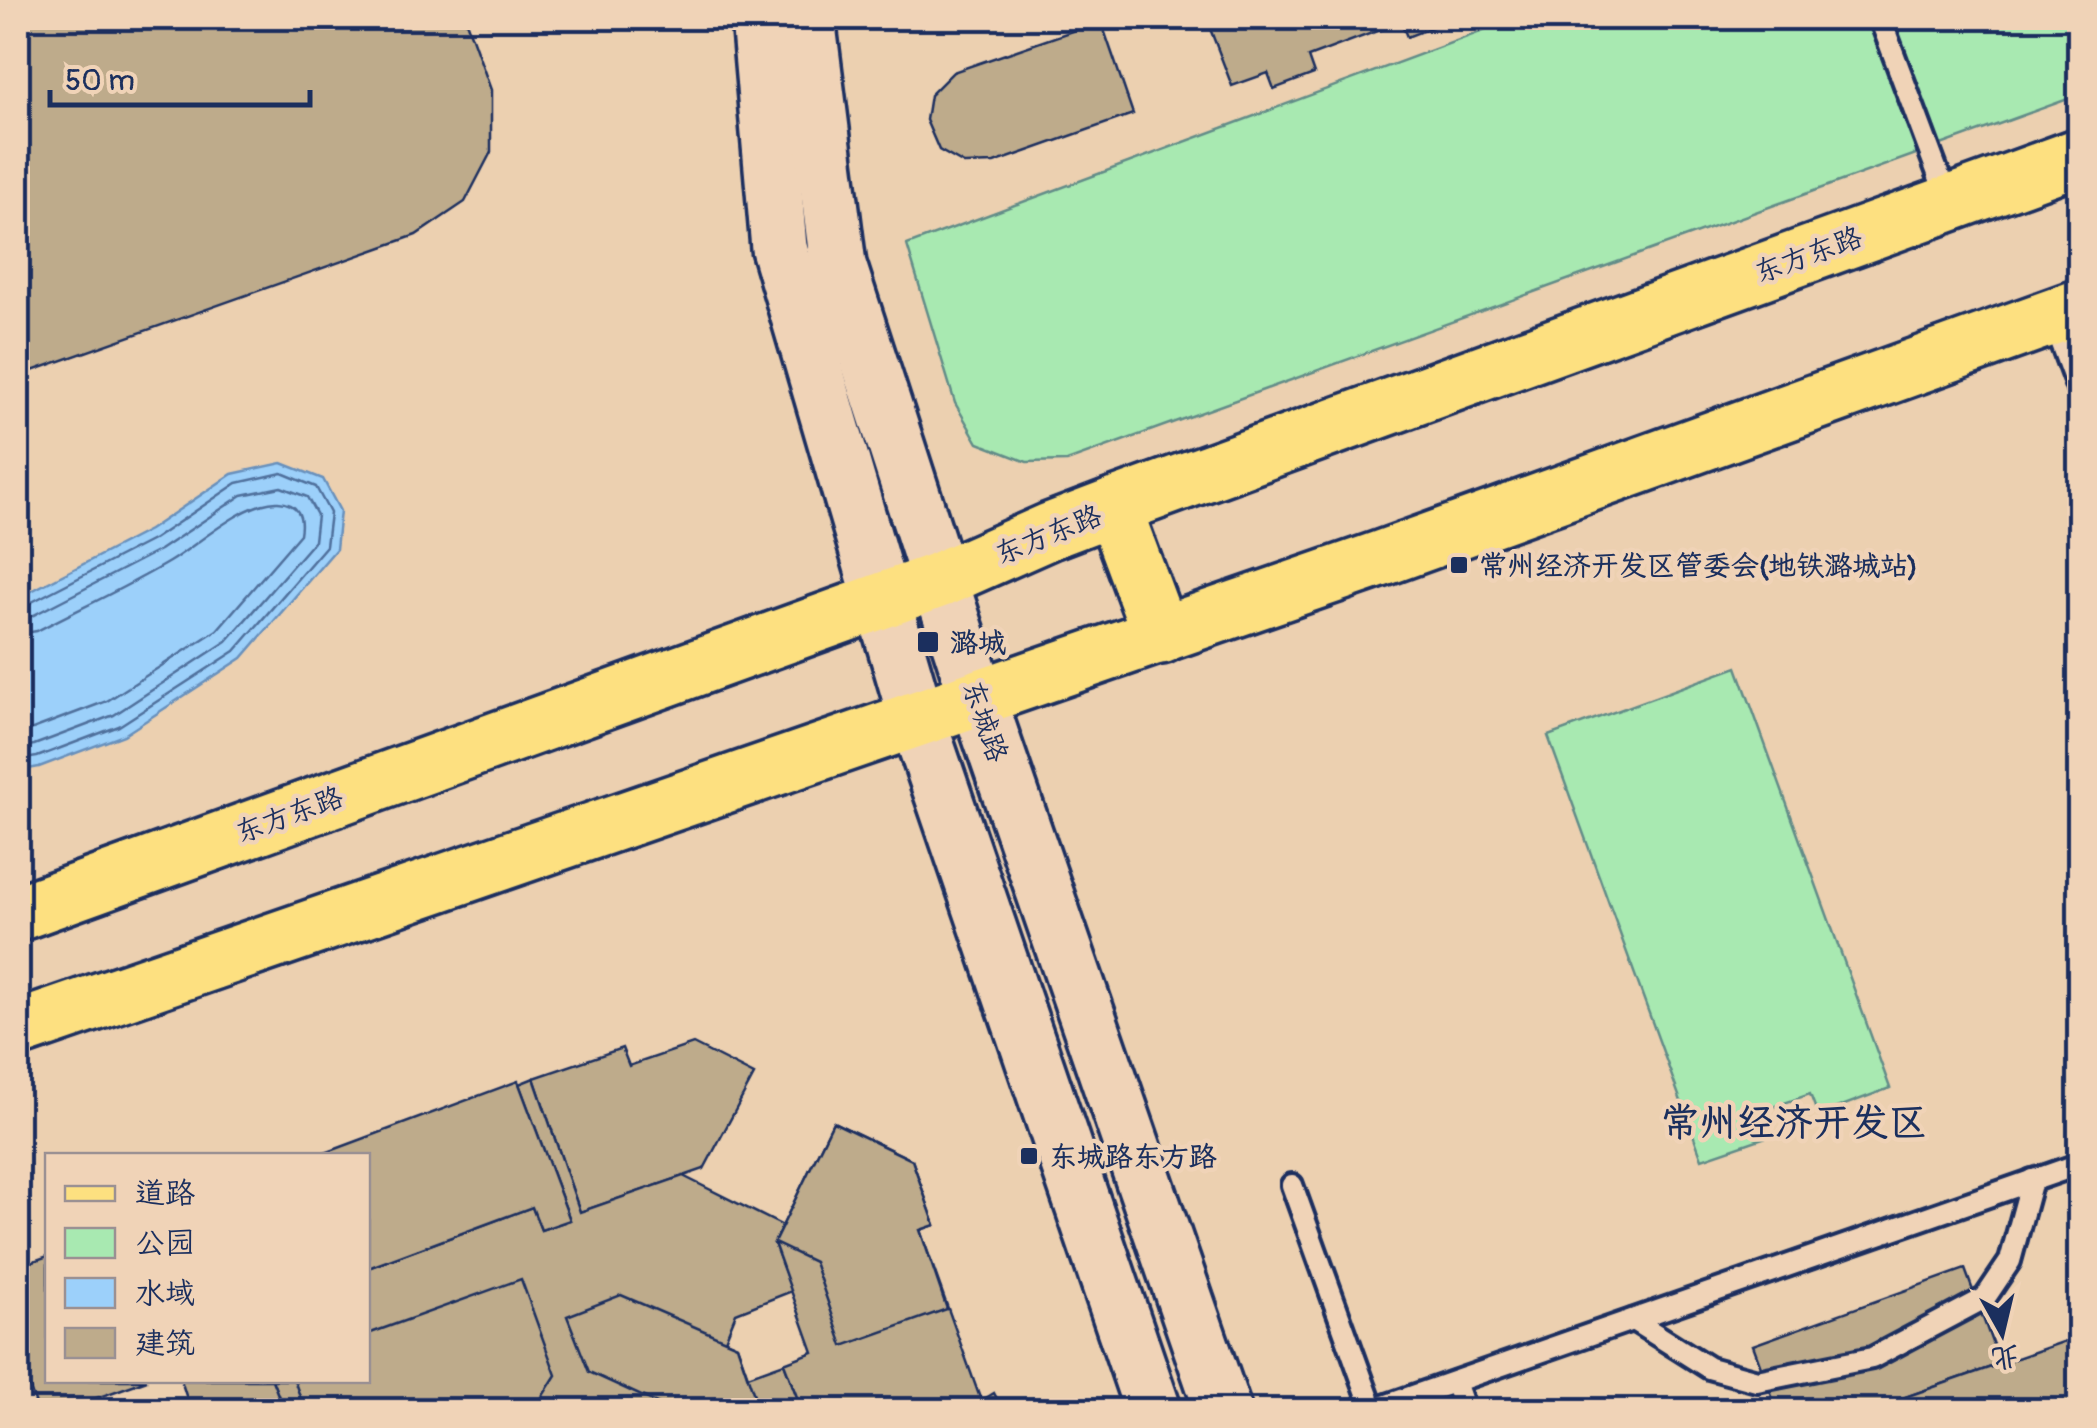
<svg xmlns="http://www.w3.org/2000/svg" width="2097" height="1428" font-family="Pangolin,'LXGW WenKai TC',sans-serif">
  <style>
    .green { fill: #a8e9b1; stroke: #628c88; stroke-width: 2.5 }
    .water { fill: #9cd0fa; stroke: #6890bc; stroke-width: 2.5 }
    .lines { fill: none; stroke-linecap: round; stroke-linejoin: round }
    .shore { stroke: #4f6f9c; stroke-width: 2.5 }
    .building { fill: #beab8b; stroke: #1b2f5e; stroke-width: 2.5 }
    .service-casing { stroke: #1b2f5e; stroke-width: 28 }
    .secondary-casing { stroke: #1b2f5e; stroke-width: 62 }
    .primary-casing { stroke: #1b2f5e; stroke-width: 62 }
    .service { stroke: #f0d3b7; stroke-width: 20 }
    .secondary { stroke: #f0d3b7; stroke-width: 55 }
    .primary { stroke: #fde080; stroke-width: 55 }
    .poi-dot { fill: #1b2f5e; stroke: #f0d3b7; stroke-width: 4 }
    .labels { text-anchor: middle; stroke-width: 9; stroke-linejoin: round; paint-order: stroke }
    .street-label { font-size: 28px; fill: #1b2f5e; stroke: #f0d3b7 }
    .poi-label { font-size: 28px; font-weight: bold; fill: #1b2f5e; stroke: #f0d3b7; text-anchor: start }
    .district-label { font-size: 38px; font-weight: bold; fill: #1b2f5e; stroke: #f0d3b7 }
  </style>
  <rect width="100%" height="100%" fill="#ecd0b0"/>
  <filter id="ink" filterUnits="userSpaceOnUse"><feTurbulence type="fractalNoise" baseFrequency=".01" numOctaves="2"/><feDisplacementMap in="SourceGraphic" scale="20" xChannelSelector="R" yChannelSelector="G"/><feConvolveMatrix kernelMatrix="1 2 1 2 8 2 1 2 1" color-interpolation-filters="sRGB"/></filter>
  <g filter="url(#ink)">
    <g class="green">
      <polygon points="1518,18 2079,18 2079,95 1067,461 1027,462 978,443 955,403 907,245"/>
      <polygon points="1737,667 1890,1088 1818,1115 1810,1094 1764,1110 1772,1135 1702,1159 1548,736"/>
    </g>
    <polygon class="water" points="282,463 323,479 340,511 336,549 242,658 124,735 39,767 18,771 18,598 149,530 232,474"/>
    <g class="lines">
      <g class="shore">
        <polyline points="18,607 26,605 154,539 237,483 282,473 316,487 330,513 326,546 235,651 119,726 37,757 18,760"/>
        <polyline points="18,619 30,617 160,550 242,495 281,487 307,497 317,515 314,541 227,641 114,715 34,745 18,748"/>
        <path d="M18,634L37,631C81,608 127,587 169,562C197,545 245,501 278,502C299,503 303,517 300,534L217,630L107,701L30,730L18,733"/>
      </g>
    </g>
    <g class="building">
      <polygon points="18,18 465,18 491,90 491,152 465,202 416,235 18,376"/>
      <polygon points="1232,18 1441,18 1443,23 1407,37 1401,22 1308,57 1314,74 1274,89 1268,73 1232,86 1209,26"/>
      <polygon points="1101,21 1133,114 994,163 964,164 939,150 926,120 930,95 953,72"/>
      <polygon points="693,1044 754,1075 704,1169 580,1212 534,1078 622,1048 629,1066"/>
      <polygon points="534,1078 580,1212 683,1176 783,1226 774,1243 792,1291 736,1313 725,1340 737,1345 748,1376 784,1363 802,1410 284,1410 272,1380 368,1380 368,1268 532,1207 541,1230 570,1220 519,1084"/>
      <polygon points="518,1081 570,1220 541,1230 532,1207 368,1268 368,1156 317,1156"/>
      <polygon points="833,1122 912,1160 935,1225 920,1230 981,1401 994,1393 1003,1410 802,1410 784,1363 813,1352 774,1243"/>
      <polygon points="833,1122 912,1160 935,1225 920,1230 947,1309 843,1346 814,1262 774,1243"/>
      <polygon points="18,1235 28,1263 48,1256 48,1380 147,1380 63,1410 38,1410 23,1370 18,1372"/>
      <polygon points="1965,1269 2000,1364 1868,1410 1777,1410 1753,1345"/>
      <polygon points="521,1279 556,1375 534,1410 305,1410 294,1380 368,1380 368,1334"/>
      <polygon points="621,1295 737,1345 758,1407 748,1410 672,1410 589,1372 567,1316"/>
      <polygon points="2080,1336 2080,1410 1868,1410 2000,1364"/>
      <polygon points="181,1380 272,1380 284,1410 173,1410 172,1408 188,1402"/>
    </g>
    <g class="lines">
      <defs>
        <g id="service">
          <polyline points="1880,18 1949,203"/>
          <polyline points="2052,319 2080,395"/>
          <polyline points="1292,1185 1373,1410"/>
          <polyline points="1633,1320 1709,1368 1757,1381 1872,1358 1985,1298 2010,1261 2032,1180"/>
          <polyline points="1455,1382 1465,1410"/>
          <polyline points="1373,1410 2080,1164"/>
        </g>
        <g id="secondary">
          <polyline points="759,18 779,248 917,719 1153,1410"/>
          <polyline points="807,18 838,265 978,699 1223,1410"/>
        </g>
        <g id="primary">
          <polyline points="1113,507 1161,636"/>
          <polyline points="18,913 939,580 1050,531 1113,507 2080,156"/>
          <polyline points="18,1029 1380,559 2080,307"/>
        </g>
      </defs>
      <use href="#service" class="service-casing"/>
      <use href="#secondary" class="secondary-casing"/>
      <use href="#primary" class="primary-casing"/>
      <use href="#service" class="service"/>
      <use href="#secondary" class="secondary"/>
      <use href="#primary" class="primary"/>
    </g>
  </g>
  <g class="poi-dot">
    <rect x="1449" y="555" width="20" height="20" rx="5"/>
    <rect x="916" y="630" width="24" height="24" rx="5"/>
    <rect x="1019" y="1146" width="20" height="20" rx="5"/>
  </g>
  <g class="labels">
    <g class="street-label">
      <text transform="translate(1808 254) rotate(-20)" y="10">东方东路</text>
      <text transform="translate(1048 534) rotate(-22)" y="10">东方东路</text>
      <text transform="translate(986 721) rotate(71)" y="10">东城路</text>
      <text transform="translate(289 814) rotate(-20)" y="10">东方东路</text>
    </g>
    <g class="poi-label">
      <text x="1479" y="575">常州经济开发区管委会(地铁潞城站)</text>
      <text x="950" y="652">潞城</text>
      <text x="1049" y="1166">东城路东方路</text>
    </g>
    <g class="district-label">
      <text x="1794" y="1135">常州经济开发区</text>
    </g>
  </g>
  <rect width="2097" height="1428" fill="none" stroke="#f0d3b7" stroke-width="60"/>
  <rect x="30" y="30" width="2037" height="1368" fill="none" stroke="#1b2f5e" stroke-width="4" filter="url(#ink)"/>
  <rect x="45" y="1153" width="325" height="230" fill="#f0d3b7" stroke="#9b9193" stroke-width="2.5"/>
  <rect x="65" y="1186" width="50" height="15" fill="#fde080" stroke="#9b9193" stroke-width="2.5"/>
  <text x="135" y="1203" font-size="30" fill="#1b2f5e">道路</text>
  <rect x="65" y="1228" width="50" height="30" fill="#a8e9b1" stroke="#9b9193" stroke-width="2.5"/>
  <text x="135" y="1253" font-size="30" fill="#1b2f5e">公园</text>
  <rect x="65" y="1278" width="50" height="30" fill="#9cd0fa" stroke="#9b9193" stroke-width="2.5"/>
  <text x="135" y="1303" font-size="30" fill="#1b2f5e">水域</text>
  <rect x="65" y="1328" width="50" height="30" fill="#beab8b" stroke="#9b9193" stroke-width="2.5"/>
  <text x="135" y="1353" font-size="30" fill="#1b2f5e">建筑</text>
  <g transform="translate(2002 1333) rotate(172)" stroke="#f0d3b7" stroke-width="8" paint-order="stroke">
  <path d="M0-8L18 38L0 25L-18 38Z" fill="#1b2f5e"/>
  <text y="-15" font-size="28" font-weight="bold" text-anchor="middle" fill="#1b2f5e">北</text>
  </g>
  <path d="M50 90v15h260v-15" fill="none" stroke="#1b2f5e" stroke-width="5"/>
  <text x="65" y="90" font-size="30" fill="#1b2f5e" stroke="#f0d3b7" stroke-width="8" paint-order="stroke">50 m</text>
</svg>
